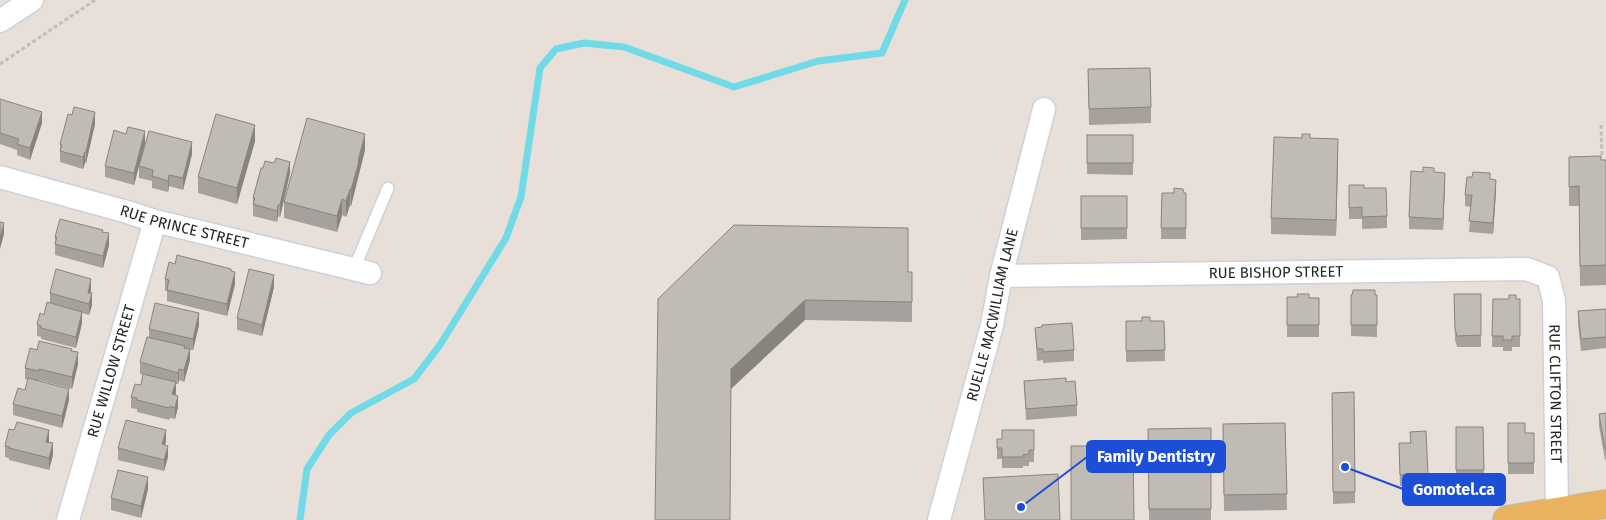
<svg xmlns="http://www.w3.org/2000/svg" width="1606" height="520" font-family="'Fira Sans',sans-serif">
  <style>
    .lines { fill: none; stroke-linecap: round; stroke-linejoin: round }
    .stream { stroke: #70dbe7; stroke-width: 7 }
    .lane-casing { stroke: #cbd1dc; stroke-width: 14 }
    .street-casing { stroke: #cbd1dc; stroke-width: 25 }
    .primary-casing { stroke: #bebebe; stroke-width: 30 }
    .path { stroke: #bebebe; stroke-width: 3; stroke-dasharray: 4 2.5; stroke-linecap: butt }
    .lane { stroke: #fff; stroke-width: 11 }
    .street { stroke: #fff; stroke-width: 22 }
    .primary { stroke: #e8b25f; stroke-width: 28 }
    .wall { fill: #a6a19c }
    .shaded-wall { fill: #87837f }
    .building { fill: #c1bbb5; stroke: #87837f }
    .labels { text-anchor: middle; stroke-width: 4; stroke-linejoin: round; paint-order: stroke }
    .street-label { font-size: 15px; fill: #272727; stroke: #fff }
    .leader { fill: none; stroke: #1d4ed8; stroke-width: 2 }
    .callout-dot { fill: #1d4ed8; stroke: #fff; stroke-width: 2 }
    .callout { fill: #1d4ed8; stroke: #1d4ed8; stroke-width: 2 }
    .callout-label { font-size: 16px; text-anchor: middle; font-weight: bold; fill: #fff }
  </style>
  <rect width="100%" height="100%" fill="#e9dfd9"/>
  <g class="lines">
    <polyline class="stream" points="300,520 307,469 329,435 351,413 414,379 440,345 506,238 521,197 540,68 556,49 584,43 624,47 734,87 818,61 882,53 905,0"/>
    <defs>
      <polyline id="lane" points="354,269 388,188"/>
      <g id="street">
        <polyline points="0,21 32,0"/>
        <path id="s1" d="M0,177L124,211L155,221L370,273"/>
        <path id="s2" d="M1001,276L1527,269L1548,277L1554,300L1557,511"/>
        <path id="s3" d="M68,520L155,221"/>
        <path id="s4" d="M939,520L992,325L1001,276L1044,109"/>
      </g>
      <polyline id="primary" points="1507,520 1606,504"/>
    </defs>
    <use href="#lane" class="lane-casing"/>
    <use href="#street" class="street-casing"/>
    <use href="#primary" class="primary-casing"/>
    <g class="path">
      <polyline points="0,64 95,0"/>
      <polyline points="1601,125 1602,157"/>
    </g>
    <use href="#lane" class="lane"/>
    <use href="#street" class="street"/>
    <use href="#primary" class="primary"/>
  </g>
  <g class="wall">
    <polygon points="1088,69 1151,107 1151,123 1089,125"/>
    <polygon points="0,99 42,123 30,160 17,155 17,150 0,144"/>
    <polygon points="95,124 86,163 85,163 83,169 60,162 60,144"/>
    <polygon points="1087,135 1133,135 1133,175 1087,174"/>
    <polygon points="1310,138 1338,155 1336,236 1271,234 1271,218"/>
    <polygon points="255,141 237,204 198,193 198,177"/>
    <polygon points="145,143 134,185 105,177 105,166"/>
    <polygon points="365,150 351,206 350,205 346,217 342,215 337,232 284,218 284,202"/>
    <polygon points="192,154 183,190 169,186 168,192 152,188 152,181 139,178 139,166"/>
    <polygon points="1569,157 1606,160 1606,285 1580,286 1579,206 1569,206"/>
    <polygon points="1434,172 1445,184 1443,230 1409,229 1409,217"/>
    <polygon points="290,173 280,217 278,216 277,222 253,216 253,198"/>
    <polygon points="1490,179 1496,191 1493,234 1469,232 1471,207 1465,206 1465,195"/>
    <polygon points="1349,185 1364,188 1387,216 1387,228 1362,229 1362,219 1349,219"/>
    <polygon points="1162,193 1186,193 1186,239 1161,239"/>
    <polygon points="1081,196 1127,196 1127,239 1081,240"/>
    <polygon points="103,232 109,245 103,268 55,255 55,237"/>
    <polygon points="175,264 231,271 235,284 227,316 167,301 167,291 165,291 165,279"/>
    <polygon points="908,272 912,272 912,322 805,320 658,299"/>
    <polygon points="274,287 262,336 237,330 237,318"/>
    <polygon points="91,290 91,293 92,305 89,315 82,313 82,323 76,348 41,339 41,337 37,336 37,324 44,315 50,303 50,293"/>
    <polygon points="1454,294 1481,294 1481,347 1457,347 1455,340"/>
    <polygon points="1351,295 1377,295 1377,337 1351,336"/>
    <polygon points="1287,297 1319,298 1319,337 1287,337"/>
    <polygon points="1493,299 1520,299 1520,347 1512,347 1512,351 1503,351 1503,347 1492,347"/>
    <polygon points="1606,309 1606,348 1581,351 1578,323 1578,311"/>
    <polygon points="1126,321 1164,321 1165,361 1126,362"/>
    <polygon points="199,325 193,350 190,350 190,360 184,382 179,380 178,384 176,384 175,395 178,407 175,419 170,418 169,420 137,412 137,409 131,408 131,397 141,385 143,374 140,374 140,362 149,337 149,329"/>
    <polygon points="1035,328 1074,350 1074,361 1043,363 1043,360 1037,361"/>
    <polygon points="37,350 72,351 78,364 72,389 39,380 39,381 69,400 62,428 13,415 13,404 25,390 28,380 25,379 25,368"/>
    <polygon points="1024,381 1066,382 1077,405 1077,416 1026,420"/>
    <polygon points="1354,392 1355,503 1333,504 1332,393"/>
    <polygon points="1606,413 1606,459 1605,460 1599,426 1599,414"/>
    <polygon points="1285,423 1287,510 1224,511 1223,424"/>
    <polygon points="1508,423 1525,433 1534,433 1534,474 1508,474"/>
    <polygon points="1456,427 1483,427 1484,481 1456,481"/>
    <polygon points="1211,428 1211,520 1149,520 1148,429"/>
    <polygon points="1034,430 1034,462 1029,462 1029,466 1023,466 1023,468 1002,468 1002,459 997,459 997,439 1002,439"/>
    <polygon points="1410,432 1428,474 1428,485 1400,486 1399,443 1410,443"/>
    <polygon points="166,441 165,445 168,457 164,471 118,460 118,448"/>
    <polygon points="49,442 53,455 49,470 9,460 9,458 5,457 5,446"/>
    <polygon points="983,478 1060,520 985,520"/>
    <polygon points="148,489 141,518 111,510 111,498"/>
  </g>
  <g class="shaded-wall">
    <polygon points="42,112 42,123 30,160 30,148"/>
    <polygon points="95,112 95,124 86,163 86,152"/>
    <polygon points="255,125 255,141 237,204 237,188"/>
    <polygon points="145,131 145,143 134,185 134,173"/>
    <polygon points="365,134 365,150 351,206 351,190 358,161"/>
    <polygon points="1338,139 1338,155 1336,236 1336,220"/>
    <polygon points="192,142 192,154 183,190 183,178"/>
    <polygon points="85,152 85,163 83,169 83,157"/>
    <polygon points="290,162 290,173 280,217 280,205"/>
    <polygon points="1445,173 1445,184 1443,230 1443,219"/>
    <polygon points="169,175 169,186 168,192 168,181"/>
    <polygon points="1496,180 1496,191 1493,234 1493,223"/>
    <polygon points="350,189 350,205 346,217 346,201"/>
    <polygon points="342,199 342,215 337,232 337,216"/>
    <polygon points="278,205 278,216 277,222 277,211"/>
    <polygon points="4,223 4,234 0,249 0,238"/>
    <polygon points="109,233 109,245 103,268 103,256"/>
    <polygon points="235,272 235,284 227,316 227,304"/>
    <polygon points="274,275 274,287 262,336 262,325"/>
    <polygon points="91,279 91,290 88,304 88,293"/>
    <polygon points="92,293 92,305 89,315 89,304"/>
    <polygon points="805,300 805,320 731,389 731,369"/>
    <polygon points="82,312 82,323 76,348 76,337"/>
    <polygon points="199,313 199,325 193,350 193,339"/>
    <polygon points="190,349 190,360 184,382 184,370"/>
    <polygon points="78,352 78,364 72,389 72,377"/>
    <polygon points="179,369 179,380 178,384 178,373"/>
    <polygon points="176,382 176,393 172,406 172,394"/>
    <polygon points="69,389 69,400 62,428 62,416"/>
    <polygon points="178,396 178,407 175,419 175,408"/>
    <polygon points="49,430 49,442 46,453 46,442"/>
    <polygon points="166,430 166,441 162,455 162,444"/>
    <polygon points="53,443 53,455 49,470 49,458"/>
    <polygon points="168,446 168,457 164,471 164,460"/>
    <polygon points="148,477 148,489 141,518 141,506"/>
  </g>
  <g class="building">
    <polygon points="1150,68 1151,107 1089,109 1088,69"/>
    <polygon points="0,99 42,112 30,148 17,144 19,139 0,133"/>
    <polygon points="74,107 95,112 86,152 85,152 83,157 60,151 62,145 60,144 68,114 72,115"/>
    <polygon points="216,114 255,125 237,188 198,177"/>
    <polygon points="307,118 365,134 358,161 359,161 351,190 350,189 346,201 342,199 337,216 284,202"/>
    <polygon points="128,127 145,131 134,173 105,166 114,130 126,134"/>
    <polygon points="149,131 192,142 183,178 169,175 168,181 152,176 153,170 139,166"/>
    <polygon points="1302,134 1310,134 1310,138 1338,139 1336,220 1271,218 1274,137 1302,138"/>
    <rect x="1087" y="135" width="46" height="28"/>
    <polygon points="1601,156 1601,160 1606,160 1606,265 1580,266 1579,186 1569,187 1569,157"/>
    <polygon points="276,158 290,162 280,205 278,205 277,211 253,204 255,198 253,198 261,168 263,168 265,161 274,163"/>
    <polygon points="1423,167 1434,168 1434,172 1445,173 1443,219 1409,217 1411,171 1423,172"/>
    <polygon points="1473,172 1490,173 1490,179 1496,180 1493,223 1469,221 1472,195 1465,195 1467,177 1472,177"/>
    <polygon points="1349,185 1364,185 1364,188 1386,188 1387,216 1362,217 1362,207 1349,208"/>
    <polygon points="1174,188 1183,189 1184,193 1186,193 1186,228 1161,228 1162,193 1174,193"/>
    <rect x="1081" y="196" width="46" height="32"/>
    <polygon points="60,219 103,230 102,232 109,233 103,256 55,244 57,237 55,237"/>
    <polygon points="0,222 4,223 0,238"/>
    <polygon points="734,225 908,228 908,272 912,272 912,302 805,300 731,369 730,520 655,520 658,299"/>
    <polygon points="177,255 231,269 231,271 235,272 227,304 167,290 169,280 165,279 169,262 175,264"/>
    <polygon points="56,269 91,279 88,293 92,293 89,304 50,293"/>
    <polygon points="249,269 274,275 262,325 237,318"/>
    <polygon points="1353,290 1375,290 1375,295 1377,295 1377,325 1351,325 1351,295 1352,295"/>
    <polygon points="1297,294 1309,294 1309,298 1319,298 1319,325 1287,325 1287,297 1298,297"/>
    <polygon points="1454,294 1481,294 1481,335 1457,336 1455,329"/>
    <polygon points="1509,295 1516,295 1516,299 1520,299 1520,336 1512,336 1512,340 1503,340 1503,336 1492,336 1493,299 1509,299"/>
    <polygon points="47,302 82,312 76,337 41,328 41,326 37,324 40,313 44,315"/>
    <polygon points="155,303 199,313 193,339 149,329"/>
    <polygon points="1606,309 1606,337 1581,339 1578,311"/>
    <polygon points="1142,317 1150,317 1150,321 1164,321 1165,350 1126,351 1126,321 1142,321"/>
    <polygon points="1072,323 1074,350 1043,352 1043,349 1037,349 1035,328 1042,327 1042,325"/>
    <polygon points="147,337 185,346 184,348 190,349 184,370 179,369 178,373 140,362"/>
    <polygon points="39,341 72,349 71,351 78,352 72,377 39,369 39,371 25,368 30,348 37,350"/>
    <polygon points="143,374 176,382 172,394 178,396 175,408 170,406 169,408 137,400 137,398 131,397 135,384 141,385"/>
    <polygon points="28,378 69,389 62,416 13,404 18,388 25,390"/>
    <polygon points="1066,378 1066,382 1075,381 1077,405 1026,409 1024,381"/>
    <polygon points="1354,392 1355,492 1333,492 1332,393"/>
    <polygon points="1606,413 1606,448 1605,448 1599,414"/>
    <polygon points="126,420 166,430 162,444 168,446 164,460 118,448"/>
    <polygon points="17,422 49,430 46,442 53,443 49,458 9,448 10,447 5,446 9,429 14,430"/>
    <polygon points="1285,423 1287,494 1224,495 1223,424"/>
    <polygon points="1508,423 1525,423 1525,433 1534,433 1534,463 1508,463"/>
    <polygon points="1456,427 1483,427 1484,470 1456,470"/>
    <polygon points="1211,428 1211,509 1149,509 1148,429"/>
    <polygon points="1002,430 1034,430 1034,450 1029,450 1029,454 1023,455 1023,457 1002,457 1002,448 997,448 997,439 1002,439"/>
    <polygon points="1426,431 1428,474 1400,475 1399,443 1411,443 1410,432"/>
    <polygon points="1071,446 1133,446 1134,520 1071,520"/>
    <polygon points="118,470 148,477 141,506 111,498"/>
    <polygon points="1058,474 1060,520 985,520 983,478"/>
  </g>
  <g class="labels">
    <g class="street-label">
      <text dy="5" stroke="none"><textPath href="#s1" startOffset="191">RUE PRINCE STREET</textPath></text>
      <text dy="5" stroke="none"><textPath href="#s2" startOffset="275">RUE BISHOP STREET</textPath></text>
      <text dy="5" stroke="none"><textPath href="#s4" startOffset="212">RUELLE MACWILLIAM LANE</textPath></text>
      <text dy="5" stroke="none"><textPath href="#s3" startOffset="155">RUE WILLOW STREET</textPath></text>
      <text dy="5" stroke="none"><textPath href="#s2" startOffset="666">RUE CLIFTON STREET</textPath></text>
    </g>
  </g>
  <path class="leader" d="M1021 507L1087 457M1345 467L1403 489"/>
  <g class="callout-dot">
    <circle cx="1021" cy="507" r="5"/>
    <circle cx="1345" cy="467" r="5"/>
  </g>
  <g class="callout">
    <rect x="1087" y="441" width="138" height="31" rx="5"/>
    <rect x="1403" y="474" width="102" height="31" rx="5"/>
  </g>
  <g class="callout-label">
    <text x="1156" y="462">Family Dentistry</text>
    <text x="1454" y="495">Gomotel.ca</text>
  </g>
</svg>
